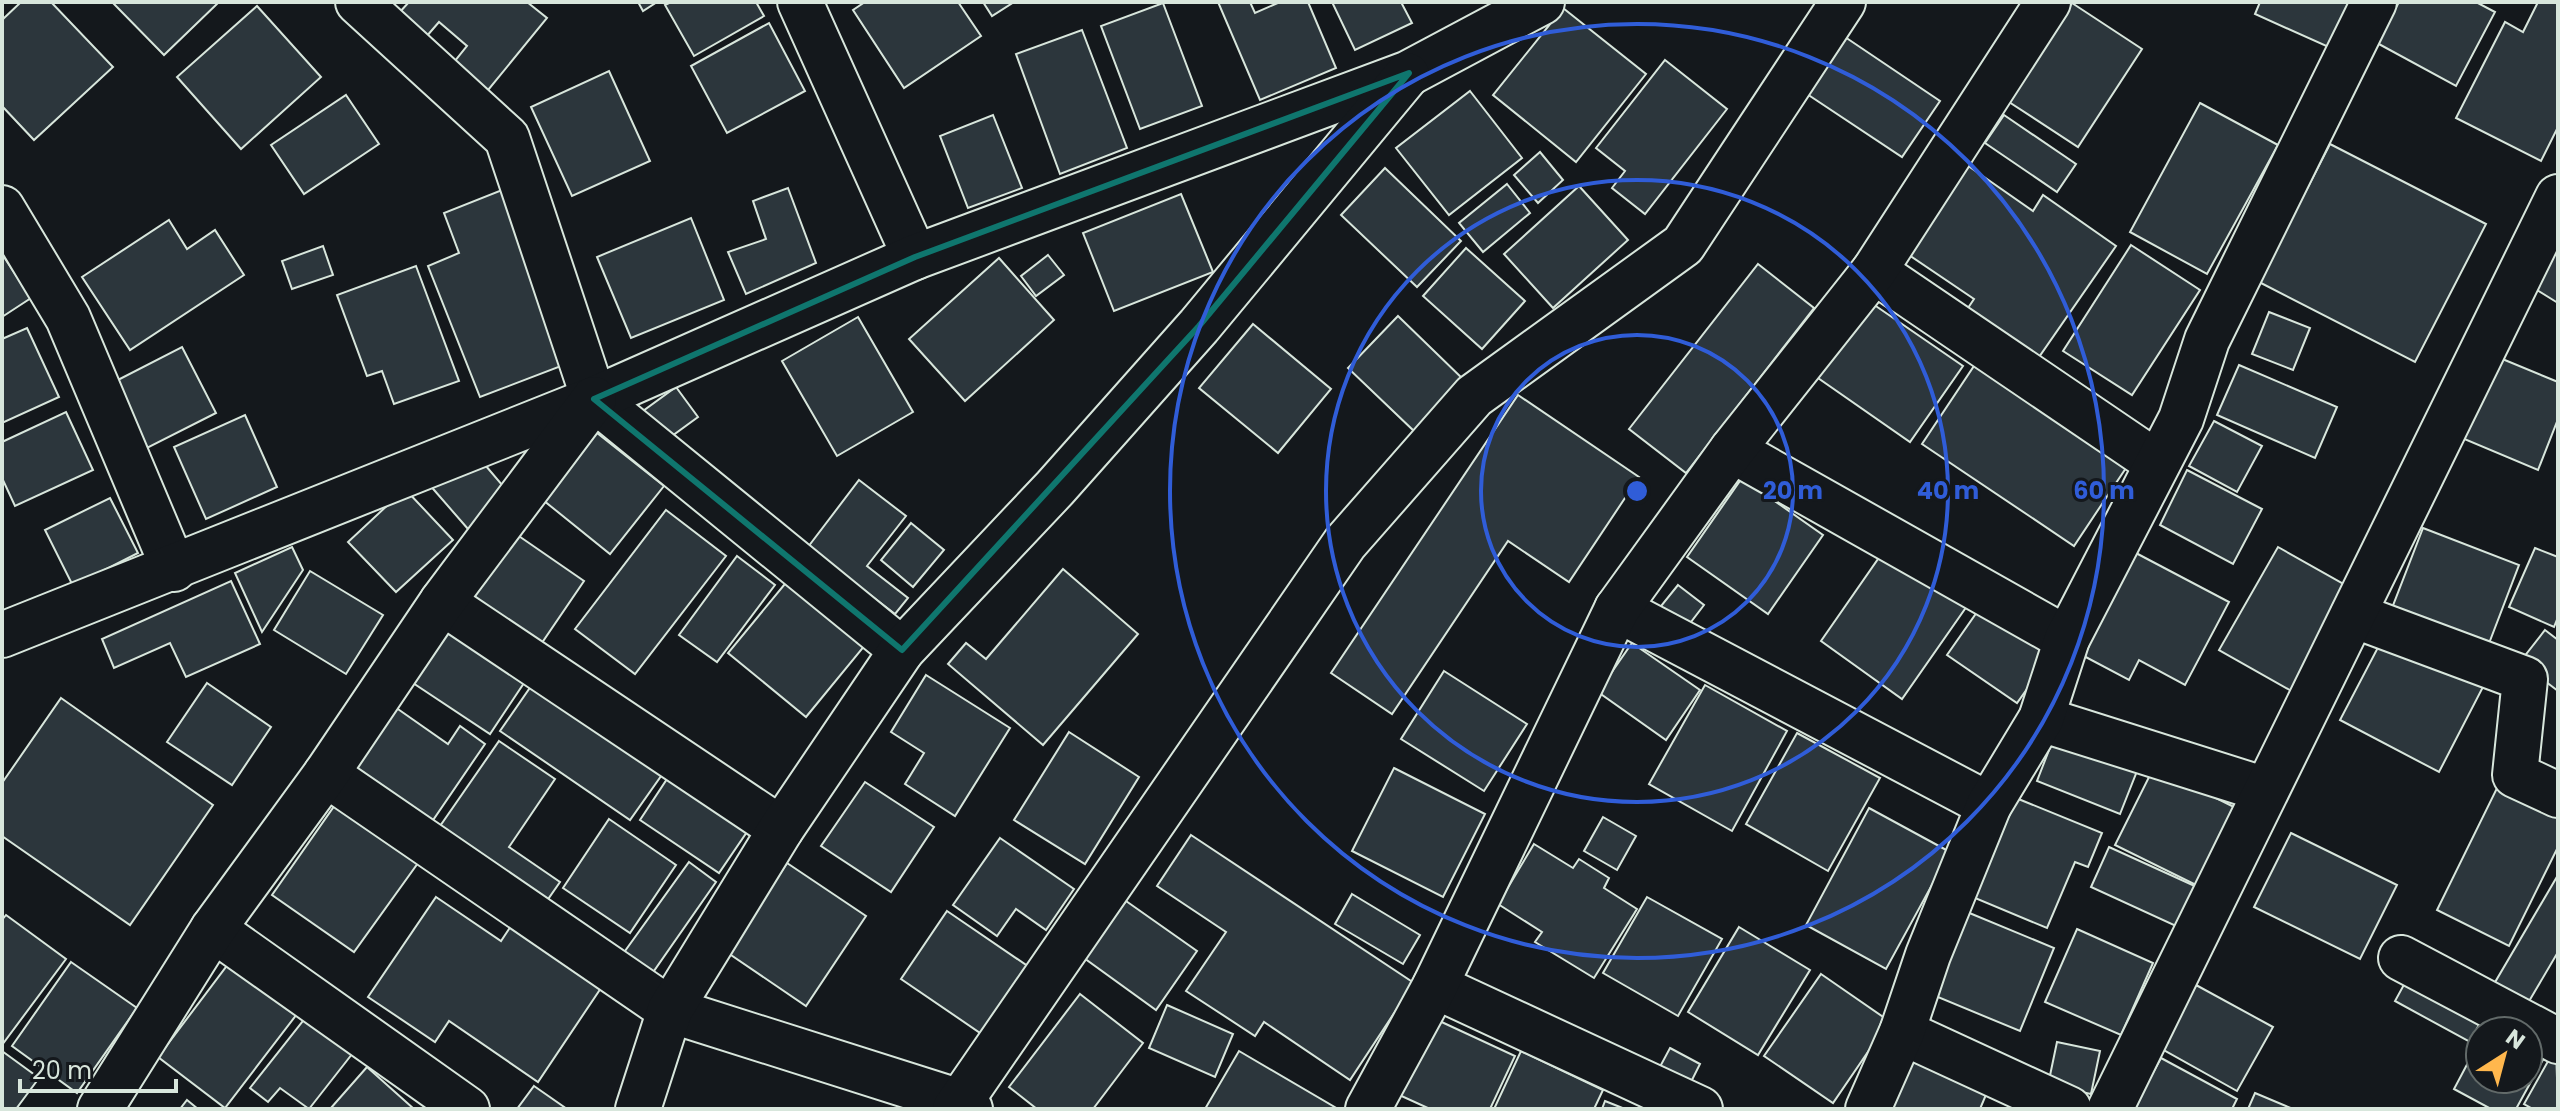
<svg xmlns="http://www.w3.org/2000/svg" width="2560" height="1111" font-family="Poppins,sans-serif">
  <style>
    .building { fill: #2c363c; stroke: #d8e6dc; stroke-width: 2 }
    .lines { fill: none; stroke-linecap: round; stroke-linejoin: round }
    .minor-casing { stroke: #d8e6dc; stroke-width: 48 }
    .minor { stroke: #14181c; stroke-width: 44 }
    .marked { fill: none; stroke: #0f766e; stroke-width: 6; stroke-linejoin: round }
    .ring { fill: none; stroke: #305dd8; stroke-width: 4 }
    .centre { fill: #305dd8; stroke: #14181c; stroke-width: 4 }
    .ring-label { font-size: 24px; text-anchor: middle; font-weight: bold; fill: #305dd8; stroke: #14181c; stroke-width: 6; stroke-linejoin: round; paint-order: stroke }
  </style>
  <rect width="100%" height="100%" fill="#14181c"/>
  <g class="building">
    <polygon points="21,2 51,2 113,67 34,140 2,106 2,20"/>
    <polygon points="112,2 219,2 164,55"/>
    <polygon points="409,2 527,2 547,18 484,95 450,67 467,46 439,22 426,37 398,14"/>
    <polygon points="638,2 657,2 643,11"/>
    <polygon points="671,2 756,2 764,16 694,56 665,5"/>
    <polygon points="865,2 958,2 981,36 904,88 853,10"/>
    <polygon points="983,2 1014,2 992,16"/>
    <polygon points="1218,2 1250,2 1255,13 1280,2 1308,2 1336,68 1260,100"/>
    <polygon points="1332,2 1401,2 1412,23 1355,50"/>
    <polygon points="2260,2 2354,2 2333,49 2255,14"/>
    <polygon points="2399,2 2476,2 2495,12 2456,86 2377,43"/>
    <polygon points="2538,2 2558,2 2558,127 2541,161 2456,118 2505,22 2523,32"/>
    <polygon points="1163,3 1202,106 1140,129 1101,26"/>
    <polygon points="2072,3 2142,49 2078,147 2009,102"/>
    <polygon points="257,6 321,77 241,149 177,77"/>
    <polygon points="1563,8 1646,74 1576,162 1493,95"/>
    <polygon points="769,23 805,91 727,133 691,66"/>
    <polygon points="1082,30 1127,148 1060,174 1016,54"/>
    <polygon points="1845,37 1940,101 1902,157 1807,94"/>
    <polygon points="1665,60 1727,109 1645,214 1612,188 1625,171 1596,148"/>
    <polygon points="609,71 650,161 572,196 531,107"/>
    <polygon points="1470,91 1522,158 1449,215 1396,148"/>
    <polygon points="346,95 379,144 304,194 271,145"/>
    <polygon points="2200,103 2278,145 2207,274 2130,232"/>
    <polygon points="993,115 1022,188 968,208 940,136"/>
    <polygon points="2004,115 2076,164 2057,192 1985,143"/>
    <polygon points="2330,144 2486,224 2415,362 2259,282"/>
    <polygon points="1540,152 1563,180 1538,203 1514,175"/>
    <polygon points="1964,163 2033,211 2043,195 2116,246 2039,357 1968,308 1974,299 1903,251"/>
    <polygon points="1385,168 1461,241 1417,287 1341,215"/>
    <polygon points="1507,184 1530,213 1483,252 1459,223"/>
    <polygon points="1579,186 1628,240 1553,308 1504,254"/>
    <polygon points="788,188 816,263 746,294 728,252 766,239 753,201"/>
    <polygon points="502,190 569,363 480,397 428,266 459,253 444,213"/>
    <polygon points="1181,194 1213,272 1114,311 1083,233"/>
    <polygon points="691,218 724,300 631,338 597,257"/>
    <polygon points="169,220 187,249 215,230 244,275 130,350 82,277"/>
    <polygon points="2558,229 2558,303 2524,282"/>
    <polygon points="2131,245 2200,290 2132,395 2063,351"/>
    <polygon points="323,246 333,275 292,289 282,261"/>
    <polygon points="1466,248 1525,301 1482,349 1423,296"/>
    <polygon points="2,254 31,298 2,317"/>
    <polygon points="1048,255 1064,275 1036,296 1021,276"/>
    <polygon points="999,258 1054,320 965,401 909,339"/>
    <polygon points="1758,264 1814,308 1686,473 1629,429"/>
    <polygon points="416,266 459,381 394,404 382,371 367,376 337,295"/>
    <polygon points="1870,302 1963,366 1910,442 1818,378"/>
    <polygon points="2269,312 2310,328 2293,370 2252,354"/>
    <polygon points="1398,316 1465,381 1415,432 1348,368"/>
    <polygon points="858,317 913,412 837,456 782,361"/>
    <polygon points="1253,324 1331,389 1278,453 1199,388"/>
    <polygon points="27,328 59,397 2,423 2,339"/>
    <polygon points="182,347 216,413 143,450 110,384"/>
    <polygon points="2483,351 2558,382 2558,419 2538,470 2450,433"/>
    <polygon points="1976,363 2128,465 2074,546 1922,444"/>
    <polygon points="2239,365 2337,407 2315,458 2217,415"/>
    <polygon points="676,387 698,417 665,441 643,411"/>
    <polygon points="1518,395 1639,477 1569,582 1508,541 1392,714 1331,673"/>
    <polygon points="66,412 93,470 15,506 2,478 2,442"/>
    <polygon points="245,415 277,487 206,519 174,447"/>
    <polygon points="2214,421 2262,446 2237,492 2189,466"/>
    <polygon points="592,429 664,486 610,554 538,496"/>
    <polygon points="480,459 509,493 468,529 428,483"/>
    <polygon points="2187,470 2262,509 2233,564 2160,525"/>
    <polygon points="1742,478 1823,535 1768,614 1687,557"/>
    <polygon points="859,480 906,516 867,566 908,598 895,614 808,547"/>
    <polygon points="405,489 453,540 396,592 348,542"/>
    <polygon points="110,498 138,553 73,586 45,530"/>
    <polygon points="666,510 726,556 635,674 575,629"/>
    <polygon points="911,523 944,550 913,587 881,560"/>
    <polygon points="2423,528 2519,565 2483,659 2387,621"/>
    <polygon points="513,532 584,581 537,650 466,601"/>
    <polygon points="292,547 303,570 262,632 235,573"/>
    <polygon points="2278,547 2354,590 2295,693 2219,650"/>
    <polygon points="2535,548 2558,557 2558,617 2554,627 2509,607"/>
    <polygon points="1885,549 1967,606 1902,699 1821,641"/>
    <polygon points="2134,552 2229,602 2185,685 2139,660 2129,680 2080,654"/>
    <polygon points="737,556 775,585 717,662 679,635"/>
    <polygon points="1063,569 1138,634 1043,745 948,664 966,643 986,659"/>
    <polygon points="310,571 383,615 346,674 274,630"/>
    <polygon points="789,579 866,644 806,717 728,653"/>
    <polygon points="231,581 260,644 186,677 170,643 114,668 102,639"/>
    <polygon points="1678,585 1704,605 1684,631 1657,611"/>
    <polygon points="1982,605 2052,654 2017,703 1947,655"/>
    <polygon points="449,628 526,680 490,734 413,683"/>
    <polygon points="2545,630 2558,640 2558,691 2520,662"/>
    <polygon points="2385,634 2484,685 2439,772 2340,720"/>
    <polygon points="1632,643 1700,690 1666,740 1598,692"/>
    <polygon points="1444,671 1527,724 1484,791 1401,739"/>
    <polygon points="926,675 1010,728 955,816 905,784 924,753 891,732"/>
    <polygon points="536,679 666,769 630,820 500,731"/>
    <polygon points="207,683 271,727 232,785 167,742"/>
    <polygon points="1705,685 1787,731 1732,831 1649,784"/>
    <polygon points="61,698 213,805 130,925 2,836 2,783"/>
    <polygon points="395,707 448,744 460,726 485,744 429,826 351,772"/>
    <polygon points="1069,732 1139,777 1085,864 1014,820"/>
    <polygon points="2056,732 2139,766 2120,814 2037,781"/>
    <polygon points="1797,733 1880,778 1828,871 1746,824"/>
    <polygon points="499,741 555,779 509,847 560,882 546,902 438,829"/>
    <polygon points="2154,767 2238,809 2200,887 2115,845"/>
    <polygon points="1394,768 1485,814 1443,897 1352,851"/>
    <polygon points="671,773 751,826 719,873 640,820"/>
    <polygon points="865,782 934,827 891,892 821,846"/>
    <polygon points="2500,782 2558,810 2558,847 2509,946 2437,910"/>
    <polygon points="2016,798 2102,833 2088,867 2075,862 2047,928 1975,898"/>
    <polygon points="335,805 418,863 354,952 272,895"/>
    <polygon points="1869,808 1950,852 1886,969 1806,925"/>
    <polygon points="1603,817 1636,836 1617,870 1584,851"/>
    <polygon points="609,819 676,865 630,933 563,888"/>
    <polygon points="2291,833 2397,885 2360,959 2254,907"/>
    <polygon points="1191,835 1414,983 1350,1080 1264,1022 1255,1036 1186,991 1226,932 1157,886"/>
    <polygon points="1000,838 1074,889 1046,930 1016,909 997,936 953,905"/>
    <polygon points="1534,844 1573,868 1579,859 1609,878 1604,888 1637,909 1594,978 1535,942 1542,932 1498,904"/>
    <polygon points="2109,847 2208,892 2189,932 2091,887"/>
    <polygon points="689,862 716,882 649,978 620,958"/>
    <polygon points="787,863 866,916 806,1006 728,953"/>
    <polygon points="2558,875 2558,952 2528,1003 2494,984"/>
    <polygon points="1352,894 1420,935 1403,964 1335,924"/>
    <polygon points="436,897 501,941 511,926 601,988 538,1082 449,1021 435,1042 368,997"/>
    <polygon points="1647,897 1722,939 1678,1016 1603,973"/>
    <polygon points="1126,901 1197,951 1156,1010 1084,958"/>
    <polygon points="947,911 1032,969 986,1037 901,979"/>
    <polygon points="1967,912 2054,948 2020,1031 1933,995"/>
    <polygon points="6,915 66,959 2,1045 2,920"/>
    <polygon points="1739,927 1810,970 1758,1055 1688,1012"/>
    <polygon points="2077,929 2153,963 2121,1035 2045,1002"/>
    <polygon points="71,962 137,1008 77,1093 12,1046"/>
    <polygon points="229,963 297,1014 225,1108 158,1057"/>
    <polygon points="2412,970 2486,1011 2470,1042 2395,1001"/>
    <polygon points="1821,974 1889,1021 1833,1103 1764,1056"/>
    <polygon points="2196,985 2273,1027 2237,1091 2162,1049"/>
    <polygon points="1080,994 1143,1043 1093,1109 1037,1109 1009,1087"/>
    <polygon points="1167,1005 1233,1034 1215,1077 1149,1048"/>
    <polygon points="310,1012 356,1049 309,1109 280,1088 268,1102 250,1088"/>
    <polygon points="1433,1018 1515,1056 1490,1109 1430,1109 1397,1094"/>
    <polygon points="2528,1035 2550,1047 2516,1109 2491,1109 2454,1089 2480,1040 2480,1079 2528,1079"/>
    <polygon points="2057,1042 2100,1051 2091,1094 2048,1085"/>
    <polygon points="2556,1047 2558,1109 2533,1109 2524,1104"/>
    <polygon points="1670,1048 1700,1064 1686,1092 1655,1076"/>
    <polygon points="2,1051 39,1078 16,1109 2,1109"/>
    <polygon points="1239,1051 1338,1109 1205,1109"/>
    <polygon points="1521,1051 1603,1090 1594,1109 1494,1109"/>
    <polygon points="1915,1055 1988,1090 1980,1109 1889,1109"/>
    <polygon points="2161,1058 2237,1099 2232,1109 2133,1109"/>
    <polygon points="367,1067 414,1109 330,1109"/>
    <polygon points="534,1086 567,1109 517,1109"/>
    <polygon points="2255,1093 2293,1109 2248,1109"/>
    <polygon points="187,1100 198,1109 180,1109"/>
    <polygon points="1605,1101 1625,1109 1602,1109"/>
  </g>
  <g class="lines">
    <defs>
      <g id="minor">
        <polyline points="358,2 507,138 594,399 902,650"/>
        <polyline points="800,2 915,257"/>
        <polyline points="2,208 68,318 174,569"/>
        <polyline points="1874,271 2157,463"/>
        <polyline points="1732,450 2067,639"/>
        <polyline points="442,602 781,829"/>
        <polyline points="1617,609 1989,805"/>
        <polyline points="2353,615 2525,679 2515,775 2558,795"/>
        <polyline points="2,635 594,399 915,257 1409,73 1542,2"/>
        <polyline points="2041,719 2266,790"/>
        <polyline points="326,774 670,1010 960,1102 970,1109"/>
        <polyline points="213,929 467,1109"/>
        <polyline points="2401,958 2558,1041"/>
        <polyline points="1435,986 1700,1109"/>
        <polyline points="1902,1032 2069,1109"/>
        <polyline points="100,1109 213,929 326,774 442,602 594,399"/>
        <polyline points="638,1109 670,1010 781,829 902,650 1055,488 1199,326 1407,75"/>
        <polyline points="955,1109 1345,543 1474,396 1683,245 1843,2"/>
        <polyline points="1368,1109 1435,986 1617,609 1732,450 1874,271 2048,2"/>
        <polyline points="1868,1109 1902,1032 1928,955 1989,805 2041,719 2067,639 2181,419 2207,340 2374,2"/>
        <polyline points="2110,1109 2558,197"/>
      </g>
    </defs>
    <use href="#minor" class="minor-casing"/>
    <use href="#minor" class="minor"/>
  </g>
  <path class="marked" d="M1409,73L1199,326L902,650L594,399L915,257Z"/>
  <g class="ring">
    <circle cx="1637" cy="491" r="156"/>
    <circle cx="1637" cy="491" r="311"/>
    <circle cx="1637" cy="491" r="467"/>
  </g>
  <circle cx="1637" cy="491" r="12" class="centre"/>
  <g class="ring-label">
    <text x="1793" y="499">20 m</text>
    <text x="1948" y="499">40 m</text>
    <text x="2104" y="499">60 m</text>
  </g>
  <rect width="2560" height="1111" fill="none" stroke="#d8e6dc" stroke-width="8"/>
  <g transform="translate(2504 1055) rotate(36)"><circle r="38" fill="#14181c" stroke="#626a69" stroke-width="2"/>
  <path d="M0-6L14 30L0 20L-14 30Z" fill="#ffb74d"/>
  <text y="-12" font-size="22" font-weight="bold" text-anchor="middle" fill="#d8e6dc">N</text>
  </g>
  <path d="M20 1079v12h156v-12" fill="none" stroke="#d8e6dc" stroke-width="4"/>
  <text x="32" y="1079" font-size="24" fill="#d8e6dc" stroke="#14181c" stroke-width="6" paint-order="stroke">20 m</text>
</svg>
